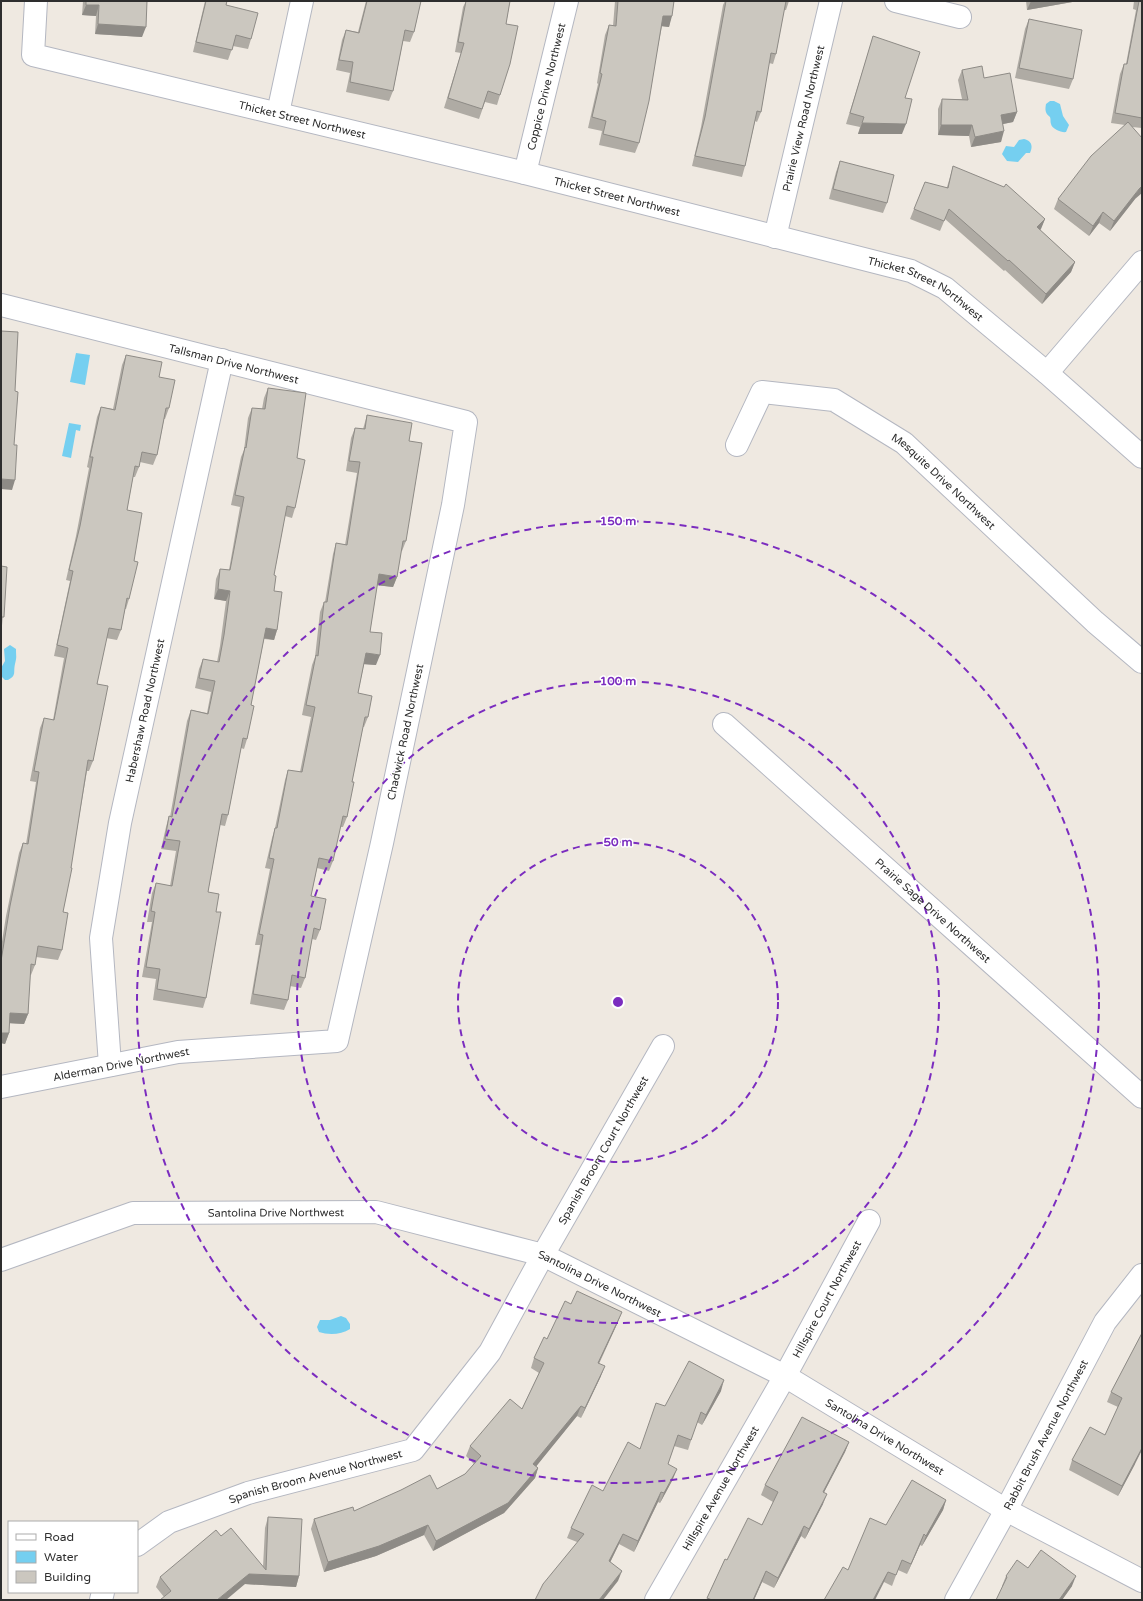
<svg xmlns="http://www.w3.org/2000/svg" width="1143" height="1601" font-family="'Varela Round',sans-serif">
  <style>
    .water { fill: #75cff0 }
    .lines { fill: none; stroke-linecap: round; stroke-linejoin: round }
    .street-casing { stroke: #b4b7c1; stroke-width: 24 }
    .street { stroke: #fff; stroke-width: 22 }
    .wall { fill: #afaba4 }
    .shaded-wall { fill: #8e8b86 }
    .building { fill: #cbc7bf; stroke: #8e8b86 }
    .ring { fill: none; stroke: #7b2cbf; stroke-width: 2; stroke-dasharray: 7 5 }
    .labels { text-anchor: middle; stroke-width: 3; stroke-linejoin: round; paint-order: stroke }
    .street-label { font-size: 11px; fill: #2e2e2e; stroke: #fff }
    .centre { fill: #7b2cbf; stroke: #fff; stroke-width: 2 }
    .ring-label { font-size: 12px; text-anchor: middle; font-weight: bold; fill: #7b2cbf; stroke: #fff; stroke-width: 3; stroke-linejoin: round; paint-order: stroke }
  </style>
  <rect width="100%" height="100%" fill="#efe9e1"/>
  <g class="water">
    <path d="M1050,101H1054L1060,104L1063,116L1069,125L1066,132C1062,133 1052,129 1051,124C1050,122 1051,119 1050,117C1045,113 1045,110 1046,104Z"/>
    <path d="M1024,139C1032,141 1033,146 1030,153H1026L1018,162L1007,161L1002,154L1006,146L1014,147L1019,140Z"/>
    <polygon points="76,353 90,355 85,385 70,382"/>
    <polygon points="69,423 81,425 80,431 76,430 71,458 62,456"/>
    <path d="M10,645L16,649C16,658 17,656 15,664C13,673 17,675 8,680H5L1,676V668L5,661L4,649Z"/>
    <path d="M341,1316L346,1318L350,1324V1329C341,1335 328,1335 319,1332L317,1327L320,1320H330Z"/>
  </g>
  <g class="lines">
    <defs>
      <g id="street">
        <path id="s1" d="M36,1L33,55L525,173L911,271L945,288L1047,373L1142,457"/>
        <polyline points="896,1 960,17"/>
        <polyline points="278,113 302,1"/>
        <path id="s2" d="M525,173L567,1"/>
        <path id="s3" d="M775,237L831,1"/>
        <path id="s4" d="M1,305L466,422L453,505L382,843L337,1041L178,1052L1,1087"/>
        <polyline points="1047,373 1142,262"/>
        <path id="s5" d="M737,445L762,392L834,400L904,443L1095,622L1142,662"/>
        <path id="s6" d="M724,724L1142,1097"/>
        <path id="s7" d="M110,1065L101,938L120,823L222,360"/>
        <path id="s8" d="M1,1260L133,1213L376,1212L543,1255L785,1376L1006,1510L1142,1581"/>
        <path id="s9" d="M137,1545L169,1522L248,1493L413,1450L490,1352L543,1255L663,1046"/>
        <polyline points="101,1600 103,1592"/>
        <path id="s10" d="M656,1600L785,1376L869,1221"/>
        <path id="s11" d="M956,1600L1006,1510L1105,1322L1142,1275"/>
      </g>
    </defs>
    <use href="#street" class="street-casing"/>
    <use href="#street" class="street"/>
  </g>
  <g class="wall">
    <polygon points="83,1 147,1 142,37 95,34 96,16 82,15"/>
    <polygon points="205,1 227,1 226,5 251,39 248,49 233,46 228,60 193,52"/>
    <polygon points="366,1 421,1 414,32 410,42 403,41 393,91 389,101 346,92 350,73 336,70 342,40 346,30 358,32"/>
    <polygon points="466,1 510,1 506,24 500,95 497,105 485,102 479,119 444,108 461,53 455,52 463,7"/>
    <polygon points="615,1 674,1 669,27 662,26 639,143 635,153 599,145 602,131 588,128 598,84 597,83 605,35 609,25 613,26"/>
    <polygon points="725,1 789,1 786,10 784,10 776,54 773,64 769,63 761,112 757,122 755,121 745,166 742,177 692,166 701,127 723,5"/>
    <polygon points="1026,1 1078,1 1027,10"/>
    <polygon points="1134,1 1142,1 1142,128 1132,127 1135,199 1110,231 1099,223 1089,236 1054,209 1058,199 1125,125 1111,123 1120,74 1124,64 1126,64 1136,10 1133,9"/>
    <polygon points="1029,19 1073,79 1069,89 1015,78 1025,29"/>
    <polygon points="873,36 902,134 858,134 860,127 846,124 870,47"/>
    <polygon points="962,70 984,78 1017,112 1013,122 1003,124 1001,142 971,147 969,136 938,135 938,109 942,99 962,99 958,80"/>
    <polygon points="840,161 887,203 883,213 829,199 836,172"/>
    <polygon points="953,166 1045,219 1040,230 1075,262 1071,272 1042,304 1005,270 1004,271 945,219 940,231 910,219 914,209 947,187 950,177"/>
    <polygon points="126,355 159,377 169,408 165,419 164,419 157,455 153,465 140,462 139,467 135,477 133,477 127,510 134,561 129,599 126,609 125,609 121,630 117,640 106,638 97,684 93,761 89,771 87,771 63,912 62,950 58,960 36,957 35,965 31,975 30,975 28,1014 24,1024 9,1023 9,1033 5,1044 1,1043 1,948 6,916 19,853 23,843 26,844 36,782 30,781 40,728 44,718 53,720 64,658 54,656 70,581 66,580 76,536 89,468 87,467 97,417 101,407 113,409 122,365"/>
    <polygon points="268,388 297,458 295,508 292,518 285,516 274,575 274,591 277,630 274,640 264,639 251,705 247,739 244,749 241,748 228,815 225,826 220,825 208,892 216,912 206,998 203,1008 153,1000 156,979 142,977 152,922 147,922 152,893 156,883 170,886 176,851 161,849 166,827 169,816 170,817 187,721 191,710 207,713 211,692 195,688 199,669 203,659 217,662 220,646 226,601 214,599 216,579 220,569 229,570 240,507 231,505 241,457 244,450 248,418 252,408 262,409 264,398"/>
    <polygon points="367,415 409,441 406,541 402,551 401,551 397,577 393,587 377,585 370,632 376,665 364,664 358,693 368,717 364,727 363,727 352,782 347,817 343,827 340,827 333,861 329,871 317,868 311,896 320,930 316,940 312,939 305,978 301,988 290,986 288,1000 284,1010 250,1004 260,945 255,945 270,869 265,868 272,838 275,828 285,780 288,770 300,772 311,717 302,715 312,665 315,657 320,612 324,602 325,602 333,554 336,543 345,545 357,473 346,471 351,438 355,428 363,429"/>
    <polygon points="571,1304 618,1322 599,1364 601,1376 581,1418 577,1416 536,1466 538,1468 535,1478 504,1513 433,1551 424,1535 376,1556 324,1572 311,1529 314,1519 354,1511 437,1489 465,1474 474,1464 466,1456 470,1446 522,1409 539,1373 531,1368 534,1358 547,1339"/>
    <polygon points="1142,1333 1135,1464 1118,1496 1069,1470 1072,1460 1105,1435 1118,1407 1107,1402 1111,1392"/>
    <polygon points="721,1391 702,1425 697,1422 688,1450 674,1446 668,1464 673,1479 660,1503 658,1502 634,1552 619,1544 610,1562 618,1581 577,1542 567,1538 571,1528 640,1449 665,1406"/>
    <polygon points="849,1442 845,1452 824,1492 823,1504 805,1539 801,1536 774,1588 762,1582 754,1600 706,1600 725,1559 727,1560 762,1525 773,1502 761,1495 765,1485"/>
    <polygon points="946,1500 943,1510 922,1546 920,1545 907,1574 898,1570 892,1586 884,1582 848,1570"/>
    <polygon points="268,1517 299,1576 296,1587 245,1584 164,1597 156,1587 160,1577 221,1536 263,1567 265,1528"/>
    <polygon points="1028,1568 1072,1586 1062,1600 996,1600 1003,1587 1002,1586 1006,1576"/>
  </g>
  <g class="shaded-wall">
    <polygon points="1031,1 1078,1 1027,10"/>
    <polygon points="86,5 99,5 96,16 82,15"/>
    <polygon points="663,16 672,16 669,27 660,26"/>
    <polygon points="98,24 146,27 142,37 95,34"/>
    <polygon points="1017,112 1013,122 998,125 1001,115"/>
    <polygon points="862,123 906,124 902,134 858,134"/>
    <polygon points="941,125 972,125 969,136 938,135"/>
    <polygon points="1004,131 1001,142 971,147 975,137"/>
    <polygon points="1142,186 1142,193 1135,199 1110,231 1114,221 1139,189"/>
    <polygon points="1103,212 1099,223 1089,236 1093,226"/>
    <polygon points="1045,219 1041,229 1034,237 1037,227"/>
    <polygon points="1075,262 1071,272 1042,304 1046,294"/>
    <polygon points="1,479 15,480 12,490 1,489"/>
    <polygon points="379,574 397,577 393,587 375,585"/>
    <polygon points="218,589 230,591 226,601 214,599"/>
    <polygon points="266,628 277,630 274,640 263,638"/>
    <polygon points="366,653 380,655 376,665 362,664"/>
    <polygon points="10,1013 28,1014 24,1024 6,1023"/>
    <polygon points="1,1033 9,1033 5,1044 1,1043"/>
    <polygon points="622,1312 618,1322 594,1373 598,1363"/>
    <polygon points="605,1366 601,1376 581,1418 585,1408"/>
    <polygon points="724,1380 721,1391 702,1425 706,1415"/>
    <polygon points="581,1406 577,1416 530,1474 533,1464"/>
    <polygon points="849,1442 845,1452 819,1502 823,1492"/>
    <polygon points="1142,1448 1142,1450 1135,1464 1118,1496 1122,1486"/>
    <polygon points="538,1468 535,1478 504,1513 433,1551 436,1541"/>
    <polygon points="677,1469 673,1479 660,1503 664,1493"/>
    <polygon points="661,1492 658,1502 634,1552 638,1541"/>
    <polygon points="827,1494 823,1504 805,1539 809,1529"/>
    <polygon points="946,1500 943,1510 922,1546 926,1536"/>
    <polygon points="428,1525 424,1535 376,1556 324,1572 328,1562"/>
    <polygon points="804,1526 801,1536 774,1588 778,1578"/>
    <polygon points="623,1534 619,1544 606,1571 609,1561"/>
    <polygon points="924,1534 920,1545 907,1574 911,1564"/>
    <polygon points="622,1571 618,1581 603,1600 599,1600"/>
    <polygon points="766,1571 762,1582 754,1600 753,1600"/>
    <polygon points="888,1572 884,1582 875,1600 873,1600"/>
    <polygon points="249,1574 299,1576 296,1587 245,1584 226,1600 217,1600"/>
    <polygon points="1076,1576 1072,1586 1062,1600 1059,1600"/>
  </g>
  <g class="building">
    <polygon points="86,1 147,1 146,27 98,24 99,5 86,5"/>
    <polygon points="206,1 227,1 226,5 258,13 251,39 236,35 232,50 196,42"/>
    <polygon points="367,1 421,1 414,32 405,30 393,91 350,82 353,62 339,60 346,30 359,33"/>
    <polygon points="466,1 510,1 506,24 518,26 510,64 500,95 488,91 482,109 448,98 464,43 458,42"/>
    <polygon points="618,1 674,1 672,16 663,16 649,101 639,143 603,134 606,121 592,117 602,74 600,73 609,25 616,26"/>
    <polygon points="726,1 786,1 776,54 771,53 761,112 757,111 745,166 695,156 705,117"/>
    <polygon points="1139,1 1142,1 1142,118 1115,113 1124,64 1127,64"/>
    <polygon points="1029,19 1082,30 1073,79 1019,68"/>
    <polygon points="873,36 920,52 905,98 912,99 906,124 862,123 864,117 850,113"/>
    <polygon points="982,66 984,78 1010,73 1017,112 1001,115 1004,131 975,137 972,125 941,125 942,99 968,100 962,70"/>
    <polygon points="1128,122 1142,138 1142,186 1139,189 1114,221 1103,212 1093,226 1058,199 1091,156"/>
    <polygon points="840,161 894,175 887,203 833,189"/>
    <polygon points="953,166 1004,187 1006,184 1045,219 1037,227 1075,262 1046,294 1009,260 1008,261 949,209 944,221 914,209 925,182 948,188"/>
    <polygon points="1,331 18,332 15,391 18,392 14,445 17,445 15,480 1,479"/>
    <polygon points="126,355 162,362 159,377 175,380 169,408 166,408 157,455 142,452 139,467 135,466 127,510 142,513 134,561 138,562 129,599 127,598 121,630 109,628 97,684 108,686 93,761 88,760 71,868 72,868 63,912 68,913 62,950 38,946 35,965 31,964 28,1014 10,1013 9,1033 1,1033 1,961 10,906 23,843 28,844 39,772 34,771 44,718 54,720 68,648 57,645 73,571 69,570 80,526 93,457 90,457 101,407 115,410"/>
    <polygon points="268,388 306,393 297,458 305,460 295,508 287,506 274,575 276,576 274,591 282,592 277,630 266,628 251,705 254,706 247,739 243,738 228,815 222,814 208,892 219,894 216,912 221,912 206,998 157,989 160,969 146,967 155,912 151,911 156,883 172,886 180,841 165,839 169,816 172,817 191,710 208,714 215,681 199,678 203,659 219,662 224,635 230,591 218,589 220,569 230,570 244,497 235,495 245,447 246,448 252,408 265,409"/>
    <polygon points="367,415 412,423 409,441 422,443 406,541 403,541 397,577 379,574 370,632 382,633 380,655 366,653 358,693 372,696 368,717 365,717 352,782 354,782 347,817 343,816 333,861 319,858 311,896 326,899 320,930 314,928 305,978 292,975 288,1000 253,994 263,935 259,934 274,859 269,858 275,828 277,828 288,770 302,772 315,707 306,705 316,655 318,656 324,602 327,602 336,543 347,545 360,462 349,461 355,428 365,429"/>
    <polygon points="1,566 7,567 4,617 2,617 1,634"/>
    <polygon points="577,1291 622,1312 598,1363 605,1366 585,1408 581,1406 533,1464 538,1468 508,1503 436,1541 428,1525 379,1546 328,1562 314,1519 353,1507 354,1511 401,1490 430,1475 437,1489 465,1474 481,1456 470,1446 510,1399 522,1409 544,1363 534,1358 544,1337 547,1339 565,1301 571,1304"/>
    <polygon points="1142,1333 1142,1448 1122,1486 1072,1460 1090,1427 1105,1435 1122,1398 1111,1392"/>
    <polygon points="689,1361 724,1380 706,1415 701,1412 691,1440 678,1435 668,1464 677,1469 664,1493 661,1492 638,1541 623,1534 609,1561 622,1571 599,1600 535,1600 543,1584 584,1534 571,1528 592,1485 603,1491 628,1442 640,1449 656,1403 665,1406"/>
    <polygon points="802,1417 849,1442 823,1492 827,1494 809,1529 804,1526 778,1578 766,1571 753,1600 712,1600 707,1598 725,1559 727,1560 748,1518 762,1525 778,1492 765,1485"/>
    <polygon points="912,1480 946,1500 926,1536 924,1534 911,1564 902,1560 896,1575 888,1572 873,1600 824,1600 843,1567 848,1570 870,1518 886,1525"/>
    <polygon points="268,1517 302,1519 299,1576 249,1574 217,1600 160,1600 171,1591 160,1577 216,1530 221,1536 231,1528 266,1570"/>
    <polygon points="1041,1550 1076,1576 1059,1600 996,1600 1007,1577 1006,1576 1017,1560 1028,1568"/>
  </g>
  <g class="ring">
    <circle cx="618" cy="1002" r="160"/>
    <circle cx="618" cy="1002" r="321"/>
    <circle cx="618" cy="1002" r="481"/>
  </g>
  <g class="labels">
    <g class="street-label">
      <text dy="4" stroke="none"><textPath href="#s2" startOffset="89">Coppice Drive Northwest</textPath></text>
      <text dy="4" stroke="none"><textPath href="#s1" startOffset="331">Thicket Street Northwest</textPath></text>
      <text dy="4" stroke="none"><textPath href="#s3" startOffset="122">Prairie View Road Northwest</textPath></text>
      <text dy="4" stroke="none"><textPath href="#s1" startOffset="655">Thicket Street Northwest</textPath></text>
      <text dy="4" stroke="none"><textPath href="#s1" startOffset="979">Thicket Street Northwest</textPath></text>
      <text dy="4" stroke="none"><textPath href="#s4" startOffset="240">Tallsman Drive Northwest</textPath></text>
      <text dy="4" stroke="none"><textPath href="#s5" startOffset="268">Mesquite Drive Northwest</textPath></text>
      <text dy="4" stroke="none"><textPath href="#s7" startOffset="359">Habershaw Road Northwest</textPath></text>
      <text transform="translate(405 732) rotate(-78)" y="4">Chadwick Road Northwest</text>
      <text dy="4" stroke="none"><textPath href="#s6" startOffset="280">Prairie Sage Drive Northwest</textPath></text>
      <text transform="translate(121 1064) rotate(-11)" y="4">Alderman Drive Northwest</text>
      <text dy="4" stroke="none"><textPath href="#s9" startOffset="650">Spanish Broom Court Northwest</textPath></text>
      <text dy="4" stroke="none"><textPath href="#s8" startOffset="283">Santolina Drive Northwest</textPath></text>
      <text dy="4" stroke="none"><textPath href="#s8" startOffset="619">Santolina Drive Northwest</textPath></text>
      <text dy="4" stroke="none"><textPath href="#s10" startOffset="346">Hillspire Court Northwest</textPath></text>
      <text dy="4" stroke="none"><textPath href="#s11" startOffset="188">Rabbit Brush Avenue Northwest</textPath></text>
      <text dy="4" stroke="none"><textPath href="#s8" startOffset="943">Santolina Drive Northwest</textPath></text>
      <text dy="4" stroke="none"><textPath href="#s9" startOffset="193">Spanish Broom Avenue Northwest</textPath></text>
      <text dy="4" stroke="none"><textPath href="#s10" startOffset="129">Hillspire Avenue Northwest</textPath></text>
    </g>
  </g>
  <circle cx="618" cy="1002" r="6" class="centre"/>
  <g class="ring-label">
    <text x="618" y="525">150 m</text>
    <text x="618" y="685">100 m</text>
    <text x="618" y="846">50 m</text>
  </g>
  <rect width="1143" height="1601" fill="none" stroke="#2e2e2e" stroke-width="4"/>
  <rect x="8" y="1521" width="130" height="72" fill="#ffffff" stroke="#ababab"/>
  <rect x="16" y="1534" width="20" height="6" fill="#ffffff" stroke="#ababab"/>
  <text x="44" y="1541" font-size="12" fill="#2e2e2e">Road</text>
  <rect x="16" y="1551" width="20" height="12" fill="#75cff0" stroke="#ababab"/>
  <text x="44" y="1561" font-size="12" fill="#2e2e2e">Water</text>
  <rect x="16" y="1571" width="20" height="12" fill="#cbc7bf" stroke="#ababab"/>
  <text x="44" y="1581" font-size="12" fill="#2e2e2e">Building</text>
</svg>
